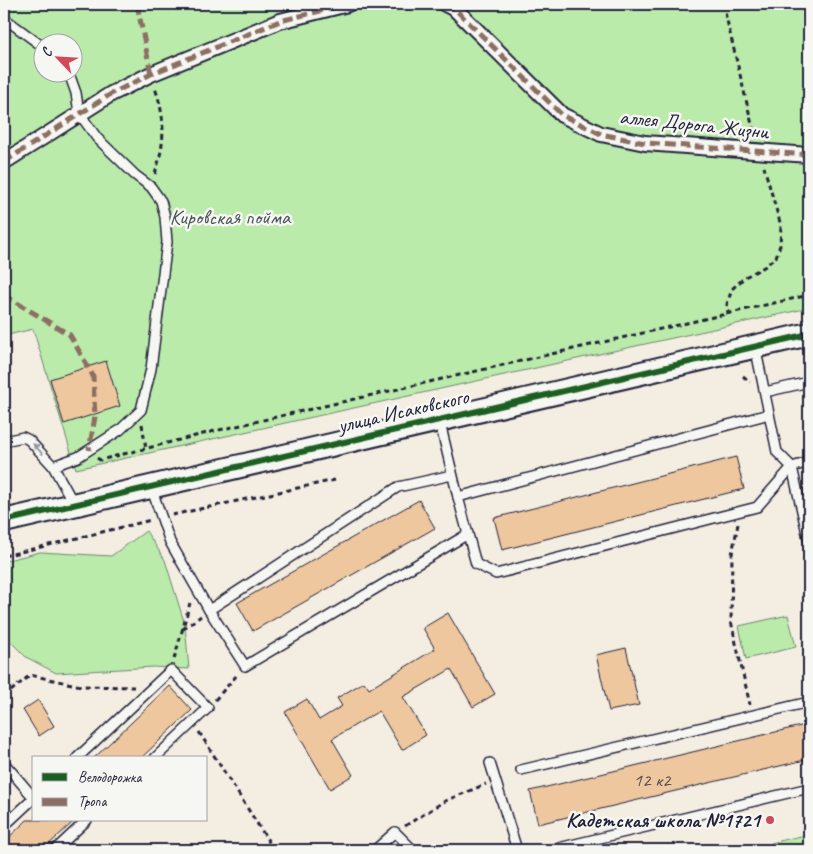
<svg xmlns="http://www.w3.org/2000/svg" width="813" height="854" font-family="Caveat,sans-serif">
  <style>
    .green { fill: #baebaa; stroke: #6e8672; fill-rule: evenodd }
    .building { fill: #eec79e; stroke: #22223b }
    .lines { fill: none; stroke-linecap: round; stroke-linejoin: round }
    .service-casing { stroke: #22223b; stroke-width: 12 }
    .pedestrian-casing { stroke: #22223b; stroke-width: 18 }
    .tertiary-casing { stroke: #22223b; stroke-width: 26 }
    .path { stroke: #22223b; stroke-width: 3; stroke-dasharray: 5 4; stroke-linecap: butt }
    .service { stroke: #f6f6f2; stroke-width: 9 }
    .pedestrian { stroke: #f6f6f2; stroke-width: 14 }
    .tertiary { stroke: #f6f6f2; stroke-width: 22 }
    .quiet { stroke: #8d6e63; stroke-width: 5; stroke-dasharray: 10 5; stroke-linecap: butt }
    .cycleway-casing { stroke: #f6f6f2; stroke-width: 9 }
    .cycleway { stroke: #1b5e20; stroke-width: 6 }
    .oneway { fill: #9797a0 }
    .poi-dot { fill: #d1495b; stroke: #f6f6f2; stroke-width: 2 }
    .labels { text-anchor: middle; stroke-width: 5; stroke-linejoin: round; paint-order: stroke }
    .number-label { font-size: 19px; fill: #554b54 }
    .street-label { font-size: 21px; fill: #22223b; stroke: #f6f6f2 }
    .park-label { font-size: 21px; fill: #485457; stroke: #f6f6f2 }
    .poi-label { font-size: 21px; font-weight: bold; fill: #22223b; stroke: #f6f6f2; text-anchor: end }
  </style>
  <rect width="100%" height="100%" fill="#f4ede1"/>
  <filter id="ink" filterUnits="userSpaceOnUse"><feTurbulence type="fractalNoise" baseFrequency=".02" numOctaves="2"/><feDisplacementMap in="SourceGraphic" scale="10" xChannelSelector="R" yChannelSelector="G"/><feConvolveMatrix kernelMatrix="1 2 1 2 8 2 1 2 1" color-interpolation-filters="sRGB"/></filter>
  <g filter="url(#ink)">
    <g class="green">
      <path d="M4,4H809V308L76,469L33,329L4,336ZM42,42H72V72H42Z"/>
      <polygon points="146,531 165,560 185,625 189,669 153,667 56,673 26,657 4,635 4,561 40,552 111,556"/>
      <polygon points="788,615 796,647 746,659 739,626"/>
      <polygon points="809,834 809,850 773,850 771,843"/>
    </g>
    <g class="building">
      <polygon points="106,361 120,406 64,424 50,379"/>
      <polygon points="736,457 744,489 502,550 494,518"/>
      <polygon points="419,500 435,528 253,631 237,603"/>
      <polygon points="448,613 495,694 473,707 451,669 403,697 426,735 402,750 379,711 332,739 353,775 330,789 285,712 307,699 319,720 342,706 337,698 364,682 369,689 435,649 423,628"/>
      <polygon points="626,648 639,705 609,711 596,655"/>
      <polygon points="170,686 192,710 141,758 94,758"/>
      <polygon points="38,700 54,726 39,736 23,710"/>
      <polygon points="809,724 809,759 538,824 530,791"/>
      <polygon points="27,820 75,820 43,850 4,850 4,842"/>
    </g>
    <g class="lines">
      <defs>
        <g id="service">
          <polyline points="4,18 42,46"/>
          <polyline points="755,346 777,452 792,467 809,542"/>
          <polyline points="765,392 809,382"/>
          <polyline points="439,419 458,497 769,414"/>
          <polyline points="4,441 23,437 29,440 53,466 74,504"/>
          <polyline points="53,466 78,457 89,450 120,430 141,410 151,369 167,242 165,217 161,201 151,187 135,175 97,138 79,113 76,93 71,79 66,72"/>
          <polyline points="452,475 398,487 209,610 245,666 468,534"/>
          <polyline points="151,487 170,542 209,610"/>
          <polyline points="458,497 476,564 496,574 757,507 792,467 809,462"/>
          <polyline points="77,758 171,670 208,708 155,758"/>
          <polyline points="4,763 34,798"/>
          <polyline points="490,763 517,850"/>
          <polyline points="521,770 809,702"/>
          <polyline points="4,826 34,798"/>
          <polyline points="55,850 87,820"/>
          <polyline points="375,850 395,832 413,850"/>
          <polyline points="550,850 809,788"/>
        </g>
        <g id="pedestrian">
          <polyline points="445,4 455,9 562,115 601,134 645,143 809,155"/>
          <polyline points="4,162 111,94 151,74 280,21 348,4"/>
        </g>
        <polyline id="tertiary" points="4,521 809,334"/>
      </defs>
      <use href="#service" class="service-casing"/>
      <use href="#pedestrian" class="pedestrian-casing"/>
      <use href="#tertiary" class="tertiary-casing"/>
      <g class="path">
        <polyline points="723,4 755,137"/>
        <path d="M155,174C165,143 166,119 155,88"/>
        <polyline points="728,315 727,304 732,289 745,277 764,267 776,257 780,245 781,226 764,167"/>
        <polyline points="743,376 750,382"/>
        <polyline points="142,424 146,449"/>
        <polyline points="97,458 100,460 215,431 809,295"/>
        <polyline points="172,515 335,480"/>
        <polyline points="738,524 732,554 731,621 750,705"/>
        <polyline points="4,556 151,520"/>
        <polyline points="183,629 201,616"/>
        <polyline points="174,659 190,603"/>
        <polyline points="4,697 30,675 81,686 134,687"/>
        <polyline points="215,700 237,675"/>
        <polyline points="199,732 274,850"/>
        <polyline points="405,826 445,801 486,784"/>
      </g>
      <use href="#service" class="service"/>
      <use href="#pedestrian" class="pedestrian"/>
      <use href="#tertiary" class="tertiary"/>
      <g class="quiet">
        <polyline points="137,4 151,74"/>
        <polyline points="445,4 455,9 562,115 601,134 645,143 809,155"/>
        <polyline points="4,162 111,94 151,74 280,21 348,4"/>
        <polyline points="4,295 70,335 93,376 95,417 89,450"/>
      </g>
      <defs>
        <polyline id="cycleway" points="4,521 809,334"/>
      </defs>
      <use href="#cycleway" class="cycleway-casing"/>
      <use href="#cycleway" class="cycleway"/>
    </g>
    <defs><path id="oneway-solid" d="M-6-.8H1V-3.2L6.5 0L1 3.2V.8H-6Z" transform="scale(1.25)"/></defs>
    <use class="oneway" href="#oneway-solid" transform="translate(38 449) rotate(-133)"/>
  </g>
  <circle class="poi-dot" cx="770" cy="820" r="5"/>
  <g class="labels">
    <g class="number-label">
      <text x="652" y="786">12 к2</text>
    </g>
    <g class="street-label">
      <text transform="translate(694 124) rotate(6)" y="7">аллея Дорога Жизни</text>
      <text transform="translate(403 411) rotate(-13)" y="7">улица Исаковского</text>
    </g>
    <g class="park-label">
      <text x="230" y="224">Кировская пойма</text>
    </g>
    <g class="poi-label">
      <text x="760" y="827">Кадетская школа №1721</text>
    </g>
  </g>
  <rect width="813" height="854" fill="none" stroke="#f6f6f2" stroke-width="20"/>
  <rect x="10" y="10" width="793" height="834" fill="none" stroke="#22223b" stroke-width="2" filter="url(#ink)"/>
  <rect x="32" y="756" width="175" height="65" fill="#f6f6f2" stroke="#a1a1a9"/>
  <rect x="42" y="773" width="25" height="8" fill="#1b5e20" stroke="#a1a1a9"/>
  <text x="78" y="782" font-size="15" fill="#22223b">Велодорожка</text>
  <rect x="42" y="798" width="25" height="8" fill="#8d6e63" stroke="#a1a1a9"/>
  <text x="78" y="806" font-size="15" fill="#22223b">Тропа</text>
  <g transform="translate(58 58) rotate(295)"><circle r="24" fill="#f6f6f2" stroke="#a1a1a9"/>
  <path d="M0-4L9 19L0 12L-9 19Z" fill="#d1495b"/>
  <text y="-8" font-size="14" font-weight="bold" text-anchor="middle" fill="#22223b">С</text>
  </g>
</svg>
